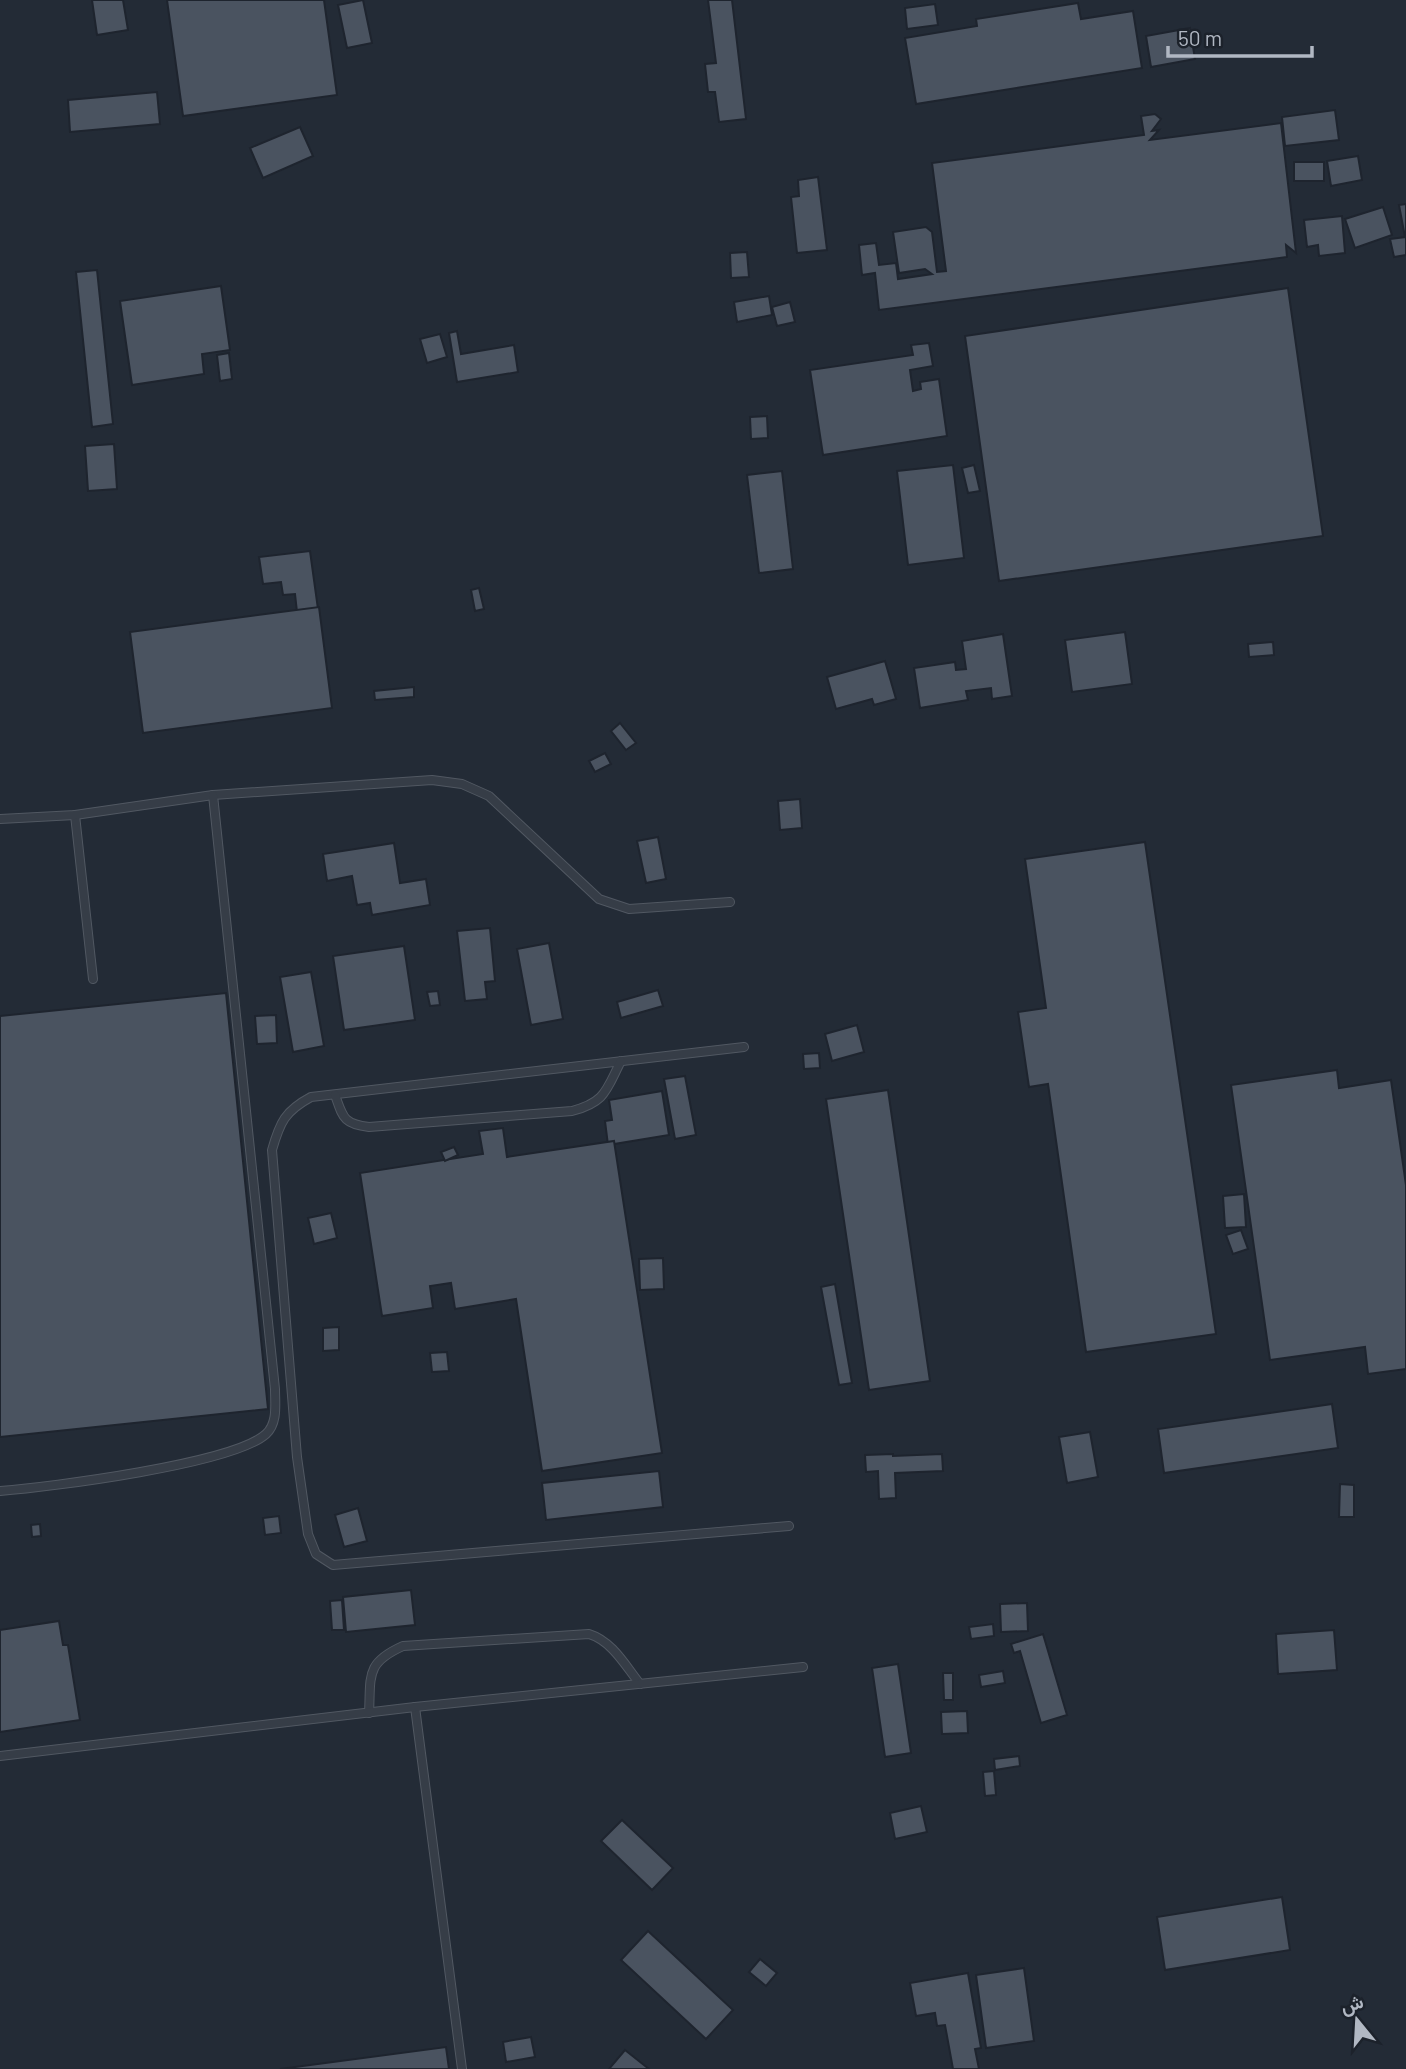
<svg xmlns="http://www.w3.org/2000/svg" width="1406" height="2069" font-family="Barlow,Vazirmatn,sans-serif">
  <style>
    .building { fill: #4a5360; stroke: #1e242e; stroke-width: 2 }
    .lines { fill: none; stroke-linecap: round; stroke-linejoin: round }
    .lane-casing { stroke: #515862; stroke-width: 10 }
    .lane { stroke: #363d47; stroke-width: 8 }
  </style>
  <rect width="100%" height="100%" fill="#232b36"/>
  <g class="building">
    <polygon points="92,0 123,0 128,30 97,35"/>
    <polygon points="167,0 324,0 337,95 183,116"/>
    <polygon points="363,0 372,43 347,48 338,5"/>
    <polygon points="708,0 732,0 746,119 719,122 715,92 708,92 705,64 716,63"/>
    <polygon points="1078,3 1081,19 1133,11 1142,68 916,104 905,38 977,26 976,19"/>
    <polygon points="935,4 938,25 907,29 905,8"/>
    <polygon points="1190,28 1195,59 1151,67 1146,36"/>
    <polygon points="157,92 160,124 70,132 68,100"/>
    <polygon points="1335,110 1339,140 1285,146 1282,117"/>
    <polygon points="1155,114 1161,119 1152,131 1159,130 1150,140 1281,123 1296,253 1286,245 1287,257 879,310 875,273 862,275 859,245 876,243 879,265 896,263 898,279 932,274 925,269 899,273 893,232 926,227 932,232 937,272 946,271 932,163 1144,135 1141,116"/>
    <polygon points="300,127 313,156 263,178 250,148"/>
    <polygon points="1358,156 1362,180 1331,186 1327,161"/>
    <rect x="1294" y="162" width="30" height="19"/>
    <polygon points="818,177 827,250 797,253 791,197 799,196 798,180"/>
    <polygon points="1406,204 1406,255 1394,257 1390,239 1405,237 1399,205"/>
    <polygon points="1383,207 1392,235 1355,248 1345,219"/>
    <polygon points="1342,216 1345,253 1319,256 1318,245 1307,247 1304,220"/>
    <polygon points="747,252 749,277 731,278 730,253"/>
    <polygon points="97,270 113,424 92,427 76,272"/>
    <polygon points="221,286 230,350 202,354 204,374 132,385 120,301"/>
    <polygon points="1288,288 1323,536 999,581 965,336"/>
    <polygon points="769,296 772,315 737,322 734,302"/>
    <polygon points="790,302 795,322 777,326 772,307"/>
    <polygon points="457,331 461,354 514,345 518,372 457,382 449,333"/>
    <polygon points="440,334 447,357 427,363 420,339"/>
    <polygon points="929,343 933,366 910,370 913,391 921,389 920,382 939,379 947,436 823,455 810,370 913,355 911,345"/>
    <polygon points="229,353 232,379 220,381 217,355"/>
    <polygon points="767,416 768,438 751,439 750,417"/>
    <polygon points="114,444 117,489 88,491 85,446"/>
    <polygon points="953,465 964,558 908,565 897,471"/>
    <polygon points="974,465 980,491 968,493 962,468"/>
    <polygon points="782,471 793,569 759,573 747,475"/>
    <polygon points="310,551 318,609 297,612 295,594 283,595 281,582 263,584 259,557"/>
    <polygon points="479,588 484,609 475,611 471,590"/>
    <polygon points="319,607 332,708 143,733 130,632"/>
    <polygon points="1125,632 1132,684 1072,692 1065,640"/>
    <polygon points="1003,634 1012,696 992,699 991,688 966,691 968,700 920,708 914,668 955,662 956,670 966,669 962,641"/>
    <polygon points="1273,642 1274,655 1249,657 1248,644"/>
    <polygon points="885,661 896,699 874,705 872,699 836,709 827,677"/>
    <polygon points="414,687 414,697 375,700 374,691"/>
    <polygon points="620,723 636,743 626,750 611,731"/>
    <polygon points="605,753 611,764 595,772 589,761"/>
    <polygon points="800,799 802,828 780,830 778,801"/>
    <polygon points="658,837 666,879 646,883 637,841"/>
    <polygon points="1145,842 1216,1334 1086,1352 1048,1084 1029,1087 1018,1012 1046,1008 1025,859"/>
    <polygon points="394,843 400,883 426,879 430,905 372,915 370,903 357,905 352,876 327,881 323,854"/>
    <polygon points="490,928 495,981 485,982 487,999 465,1001 457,931"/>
    <polygon points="549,943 563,1019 531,1025 517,949"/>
    <polygon points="404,946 415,1020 344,1030 333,956"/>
    <polygon points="311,972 324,1046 293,1052 280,977"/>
    <polygon points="658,990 663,1006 621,1018 617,1002"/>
    <polygon points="438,991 440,1005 430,1006 427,992"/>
    <polygon points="226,993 268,1409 0,1437 0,1016"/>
    <polygon points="276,1015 277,1043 257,1044 255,1016"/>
    <polygon points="857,1025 864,1052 832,1061 825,1034"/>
    <polygon points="819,1053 820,1068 804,1069 803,1054"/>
    <polygon points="1337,1070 1339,1088 1391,1080 1406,1185 1406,1369 1368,1374 1365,1347 1270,1360 1231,1085"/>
    <polygon points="685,1076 696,1135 675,1139 664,1079"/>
    <polygon points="888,1090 930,1381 869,1390 826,1099"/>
    <polygon points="662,1091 669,1135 608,1145 605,1121 612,1120 609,1100"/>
    <polygon points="503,1128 507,1157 614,1141 662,1453 542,1471 516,1299 455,1309 451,1283 430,1286 433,1308 382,1316 360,1173 483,1154 479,1131"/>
    <polygon points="454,1147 458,1155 445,1161 441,1152"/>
    <polygon points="1244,1194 1246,1227 1225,1228 1223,1196"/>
    <polygon points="331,1213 337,1238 314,1244 308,1218"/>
    <polygon points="1241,1230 1248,1249 1233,1254 1226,1235"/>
    <polygon points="663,1258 664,1289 640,1290 639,1259"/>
    <polygon points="835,1284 852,1383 839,1385 821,1287"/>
    <polygon points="339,1327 339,1350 323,1351 323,1328"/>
    <polygon points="447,1352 449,1371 432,1372 430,1353"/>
    <polygon points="1332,1404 1338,1448 1164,1473 1158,1429"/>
    <polygon points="1090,1432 1098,1477 1067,1483 1059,1437"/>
    <polygon points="893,1454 893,1456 942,1454 943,1471 895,1473 896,1498 879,1499 878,1471 866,1472 865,1455"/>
    <polygon points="659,1471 663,1507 546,1520 542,1483"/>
    <polygon points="1340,1484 1354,1485 1354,1517 1339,1517"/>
    <polygon points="358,1508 367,1541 344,1547 335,1515"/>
    <polygon points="279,1516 281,1533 265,1535 263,1518"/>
    <polygon points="40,1524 41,1536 32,1537 31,1525"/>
    <polygon points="411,1590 415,1625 346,1632 343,1597"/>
    <polygon points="342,1600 344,1630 332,1630 330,1601"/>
    <polygon points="1027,1603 1028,1631 1001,1632 1000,1604"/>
    <polygon points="59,1621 63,1645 68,1645 80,1720 0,1732 0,1630"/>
    <polygon points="993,1624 994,1636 971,1639 969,1627"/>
    <polygon points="1334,1630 1337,1670 1278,1674 1276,1634"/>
    <polygon points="1043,1634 1067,1715 1041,1723 1020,1651 1014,1653 1011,1644"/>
    <polygon points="898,1664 911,1753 885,1757 872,1668"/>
    <polygon points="1003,1671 1005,1683 981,1687 979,1675"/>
    <polygon points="943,1673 953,1673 953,1700 944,1700"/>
    <polygon points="967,1711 968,1733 942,1734 941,1712"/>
    <polygon points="1019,1756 1020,1766 995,1770 994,1759"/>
    <polygon points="994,1771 996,1795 985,1796 983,1772"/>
    <polygon points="921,1806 927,1832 895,1839 890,1813"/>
    <polygon points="622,1820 673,1868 652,1890 601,1841"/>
    <polygon points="1282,1897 1290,1950 1165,1970 1157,1917"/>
    <polygon points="648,1931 733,2010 706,2039 621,1960"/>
    <polygon points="760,1959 777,1973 766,1986 749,1972"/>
    <polygon points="1024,1968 1034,2041 986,2048 976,1975"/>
    <polygon points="968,1973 981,2048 975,2049 979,2069 953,2069 945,2025 937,2026 935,2013 916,2016 910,1983"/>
    <polygon points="531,2037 535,2057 506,2062 503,2042"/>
    <polygon points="446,2047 449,2069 280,2069"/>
    <polygon points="625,2050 649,2069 609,2069"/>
  </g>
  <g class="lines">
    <defs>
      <g id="lane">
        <polyline points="75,815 93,979"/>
        <polyline points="0,819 75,815 213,795 432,780 462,784 489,796 599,899 629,909 730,902"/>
        <path d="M744,1047L311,1097C285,1111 280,1122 272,1150L297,1457L308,1534L316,1554L333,1565L789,1526"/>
        <path d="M335,1095C343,1117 343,1124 369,1127L572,1111C606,1102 606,1090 621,1061"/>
        <path d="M0,1491C50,1487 233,1464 266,1434C278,1423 275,1404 275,1389L213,795"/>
        <polyline points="415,1707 462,2069"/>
        <path d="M369,1713C371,1676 365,1663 403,1646L589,1634C612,1641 625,1665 640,1684"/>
        <polyline points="0,1756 415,1707 803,1667"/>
      </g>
    </defs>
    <use href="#lane" class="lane-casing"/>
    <use href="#lane" class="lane"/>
  </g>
  <g transform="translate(1357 2020) rotate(342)" stroke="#1c222b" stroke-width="5" paint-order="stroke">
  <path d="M0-5L12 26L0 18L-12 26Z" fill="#b1b8c3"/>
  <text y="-10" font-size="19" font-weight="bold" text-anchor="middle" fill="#b1b8c3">ش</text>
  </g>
  <path d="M1168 46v10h144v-10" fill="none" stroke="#b1b8c3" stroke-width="3.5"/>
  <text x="1178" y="46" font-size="21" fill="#b1b8c3" stroke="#1c222b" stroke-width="5" paint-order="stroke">50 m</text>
</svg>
